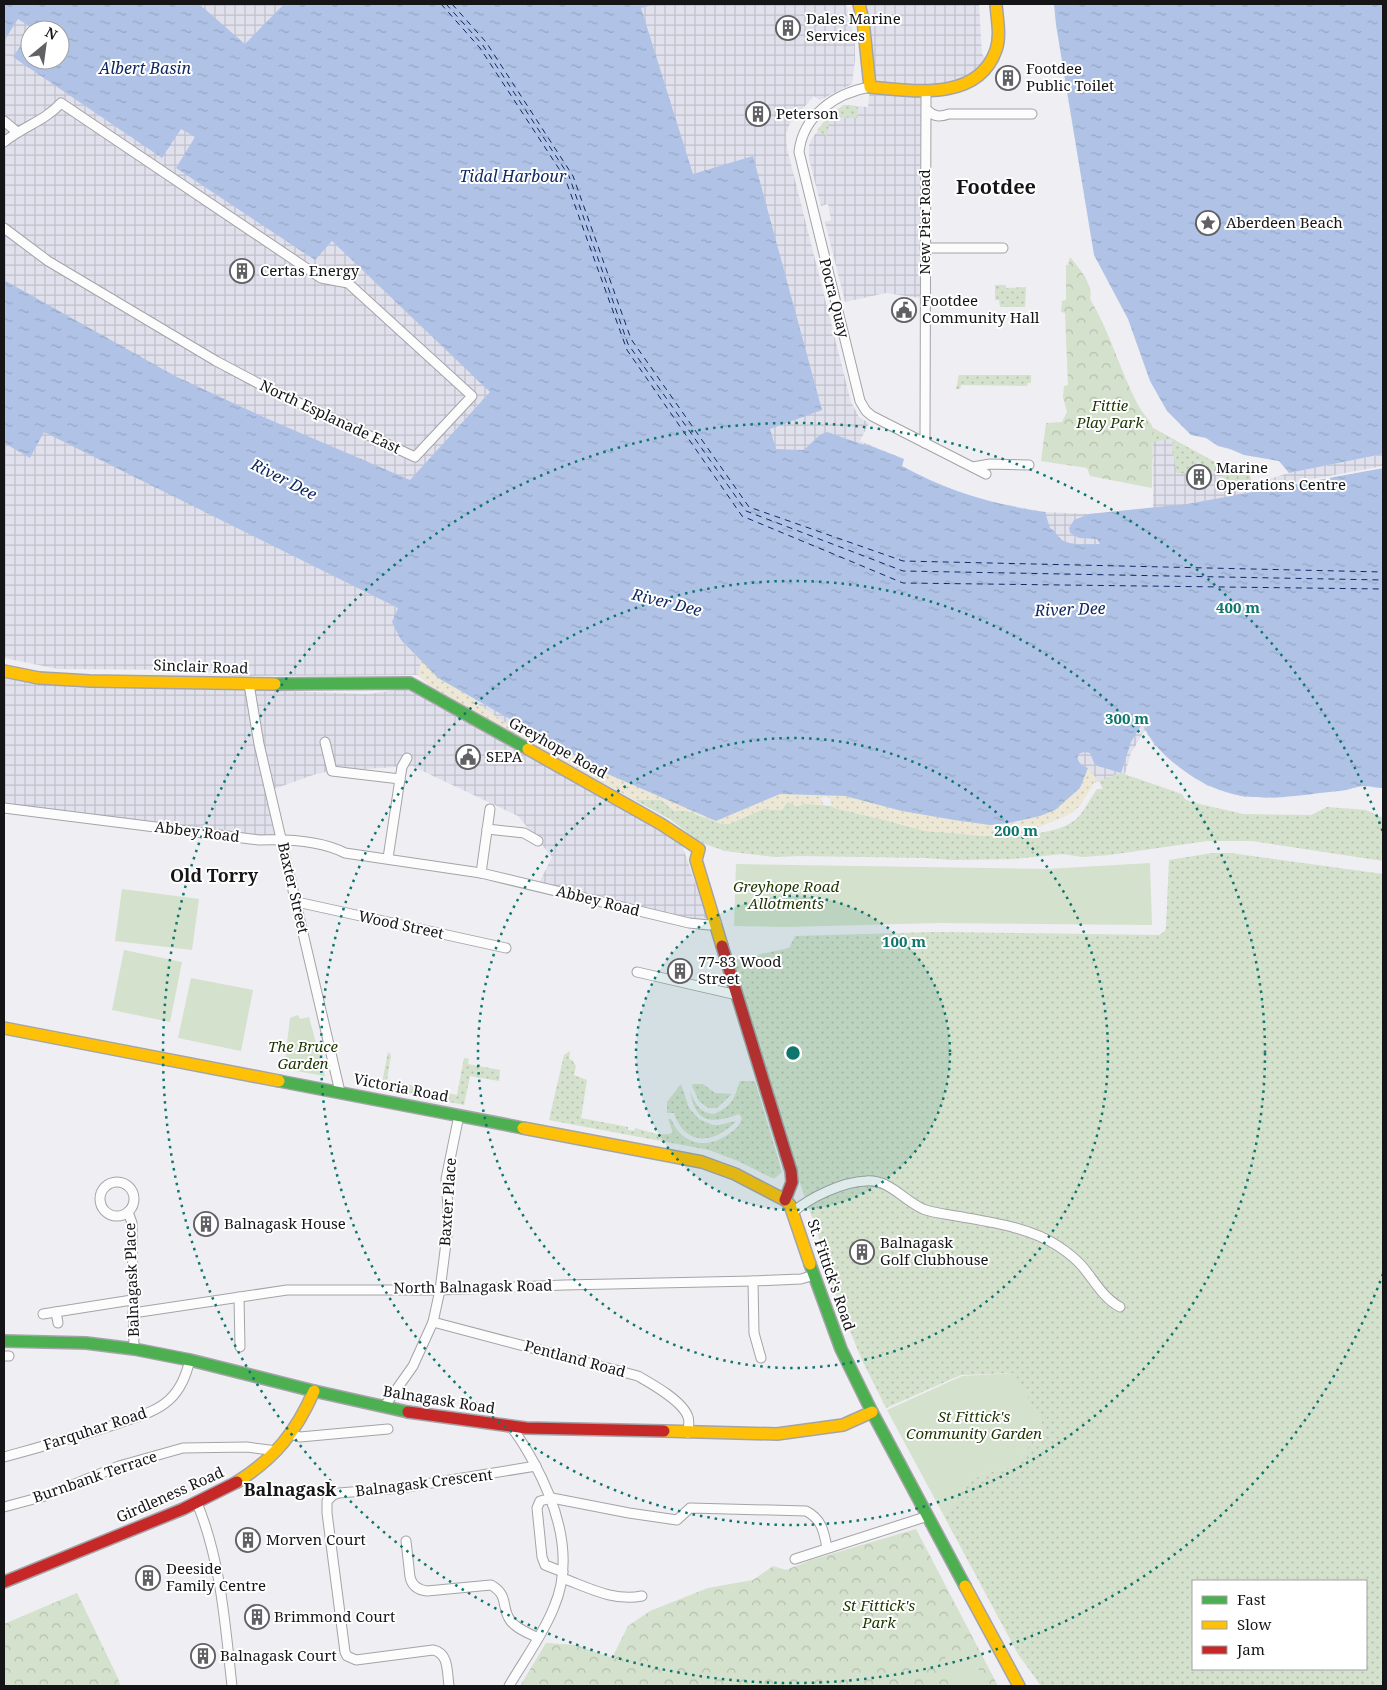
<svg xmlns="http://www.w3.org/2000/svg" width="1387" height="1690" font-family="'Noto Serif',serif">
  <style>
    .industrial { fill: url(#industrial-grid); fill-rule: evenodd }
    .grass { fill: url(#grass-dots); fill-rule: evenodd }
    .sand { fill: url(#sand-dots) }
    .park { fill: url(#park-crowns) }
    .garden { fill: #d4e1cc }
    .water { fill: url(#water-ripples) }
    .pier { fill: #eeeef3 }
    .lines { fill: none; stroke-linecap: round; stroke-linejoin: round }
    .ferry { stroke: #102962; stroke-width: 1; stroke-dasharray: 6 5; stroke-linecap: butt }
    .street-casing { stroke: #a4a4a8; stroke-width: 11 }
    .fast-casing { stroke: #a4a4a8; stroke-width: 14 }
    .slow-casing { stroke: #a4a4a8; stroke-width: 14 }
    .jam-casing { stroke: #a4a4a8; stroke-width: 14 }
    .street { stroke: #fcfcfd; stroke-width: 9 }
    .fast { stroke: #4caf50; stroke-width: 11 }
    .slow { stroke: #ffc107; stroke-width: 11 }
    .jam { stroke: #c62828; stroke-width: 11 }
    .ring { fill: none; stroke: #0f766e; stroke-width: 2.5; stroke-dasharray: 2.5 5 }
    .labels { text-anchor: middle; stroke-width: 4; stroke-linejoin: round; paint-order: stroke }
    .poi-label { font-size: 15px; fill: #151518; stroke: #fff; text-anchor: start }
    .street-label { font-size: 15px; fill: #151518; stroke: #fff }
    .park-label { font-size: 15px; font-style: italic; fill: #1c3500; stroke: #fff }
    .water-label { font-size: 16px; font-style: italic; fill: #102962; stroke: #fff }
    .quarter-label { font-size: 18px; font-weight: bold; fill: #151518; stroke: #fff }
    .district-label { font-size: 20px; font-weight: bold; fill: #151518; stroke: #fff }
    .centre { fill: #0f766e; stroke: #fff; stroke-width: 2.5 }
    .ring-label { font-size: 15px; text-anchor: middle; font-weight: bold; fill: #0f766e; stroke: #fff; stroke-width: 4; stroke-linejoin: round; paint-order: stroke }
  </style>
  <defs>
    <pattern id="industrial-grid" width="8" height="8" patternUnits="userSpaceOnUse" patternTransform="scale(1.25)"><rect width="8" height="8" fill="#e1e1ed"/><path d="M0 4h8M4 0v8" fill="none" stroke="#c0c0ca"/></pattern>
    <pattern id="grass-dots" width="8" height="8" patternUnits="userSpaceOnUse" patternTransform="scale(1.25)"><rect width="8" height="8" fill="#d4e1cc"/><path d="M2 2h.1M6 6h.1" fill="none" stroke="#b5c0ae" stroke-width="1.8" stroke-linecap="round"/></pattern>
    <pattern id="sand-dots" width="8" height="8" patternUnits="userSpaceOnUse" patternTransform="scale(1.25)"><rect width="8" height="8" fill="#ede8d6"/><path d="M2 2h.1M6 6h.1" fill="none" stroke="#cac6b7" stroke-width="1.8" stroke-linecap="round"/></pattern>
    <pattern id="park-crowns" width="20" height="18" patternUnits="userSpaceOnUse" patternTransform="scale(1.25)"><rect width="20" height="18" fill="#d4e1cc"/><path d="M2 6a3 3 0 1 1 6 0M12 15a3 3 0 1 1 6 0" fill="none" stroke="#b5c0ae"/></pattern>
    <pattern id="water-ripples" width="26" height="14" patternUnits="userSpaceOnUse" patternTransform="scale(1.25)"><rect width="26" height="14" fill="#b0c3e6"/><path d="M2 4q2-2 4 0t4 0M15 11q2-2 4 0t4 0" fill="none" stroke="#96a7c5"/></pattern>
  </defs>
  <rect width="100%" height="100%" fill="#eeeef3"/>
  <g class="industrial">
    <path d="M4,4H846L855,40V60L852,84L820,100L814,96L790,123L786,134L787,148L851,402L859,417L869,423L860,441L904,459L902,466L924,479L975,499L1045,512L1089,514L1153,508V428L1220,465L1249,471L1252,484L1289,473L1383,454V788L1363,786L1340,791L1273,797H1244L1208,786L1185,771L1154,745L1145,730L1131,753L1125,774L1121,773L1080,788L845,796L780,794L670,819L448,697L429,685L418,675L236,676L193,670L58,669L4,658ZM30,30H60V60H30Z"/>
    <polygon points="863,4 979,4 982,54 989,65 980,76 927,91 926,299 886,293 845,302 825,222 831,220 828,204 821,206 809,159 809,145 813,137 832,113 844,105 868,107 870,87"/>
    <polygon points="4,677 76,688 236,689 368,694 404,689 432,699 681,842 707,918 696,920 653,909 538,885 552,857 518,816 412,766 332,771 316,774 271,790 282,839 4,808"/>
  </g>
  <g class="grass">
    <polygon points="844,105 858,107 857,118 830,117 827,136 817,130 832,113"/>
    <polygon points="995,285 1006,285 1006,288 1026,287 1025,307 1000,307 999,300 995,300"/>
    <polygon points="959,375 1031,375 1031,383 1028,383 1027,386 961,385 960,389 956,389"/>
    <polygon points="1153,428 1220,465 1249,471 1252,484 1223,482 1221,470 1216,467 1211,472 1204,473 1203,465 1198,461 1192,466 1193,474 1177,473 1172,450 1173,441 1168,439 1152,442"/>
    <path d="M1121,773L1182,794L1185,799L1191,802L1243,814L1311,815L1327,807L1366,810L1383,818V861L1252,841H1207L1109,855L1082,857L1063,854L1013,859L953,860L927,858L800,856L775,857L725,851L705,844L694,838L670,819L635,800H661L674,811H687L722,824H729L763,809L782,810L787,802L831,806L837,809C866,814 894,823 922,830C928,832 935,831 941,832C974,835 1048,842 1075,820C1083,814 1091,797 1097,789H1103L1099,781Z"/>
    <path d="M1212,853H1231L1383,874V1686H1041L1018,1654L944,1516L967,1484L982,1474L1018,1465L1042,1422L1013,1373L961,1375L886,1408L861,1358L829,1278L817,1231L796,1172L732,960L789,948L795,936L936,932L1159,935L1165,931L1166,926L1169,860ZM1193,1581H1366V1669H1193Z"/>
    <path d="M570,1051L569,1059L572,1060L576,1066L574,1075L587,1080L581,1118L628,1127V1130L634,1131L635,1128C648,1131 659,1137 673,1133L668,1119H671C683,1146 707,1150 730,1133C736,1129 740,1125 742,1118L739,1114C711,1124 696,1124 690,1091C695,1103 699,1113 714,1114C733,1106 734,1098 740,1081H755L782,1172L775,1178H772L738,1161L709,1150L549,1120L564,1055Z"/>
    <polygon points="388,1052 391,1055 387,1080 457,1095 464,1058 469,1059 468,1064 500,1070 499,1081 470,1076 464,1105 381,1088"/>
    <path d="M681,1084L689,1108L699,1119L713,1125H719L736,1121C715,1144 685,1147 674,1113H667V1102Z"/>
    <polygon points="693,1084 703,1084 715,1093 732,1094 717,1108 708,1108 699,1101 692,1086"/>
  </g>
  <polygon class="sand" points="410,638 471,694 479,705 512,727 563,748 801,786 1000,824 1019,822 1069,780 1088,768 1097,779 1079,807 1068,815 1020,835 982,836 933,831 924,831 909,826 834,808 831,806 830,799 826,796 821,799 824,805 804,804 796,807 793,804 787,802 782,810 763,809 729,824 722,824 687,811 674,811 661,800 635,800 458,702 429,685 418,675 421,661 401,640"/>
  <g class="park">
    <path d="M1070,257C1079,268 1094,285 1090,299C1111,334 1120,371 1138,405C1143,414 1149,419 1153,428L1152,488L1090,476L1087,468L1041,461L1046,423L1062,422L1067,412L1063,397L1064,386L1068,385L1065,313L1061,312L1062,301L1066,300V265H1068Z"/>
    <polygon points="916,1529 998,1686 520,1686 546,1643 576,1645 612,1658 628,1626 650,1611 708,1588 753,1580 773,1566 786,1570 811,1560"/>
    <polygon points="77,1593 116,1674 121,1686 4,1686 4,1624"/>
  </g>
  <g class="garden">
    <polygon points="1150,863 1152,925 939,923 786,927 734,926 736,864 1047,869"/>
    <polygon points="122,889 199,899 192,950 115,941"/>
    <polygon points="124,950 182,962 170,1022 112,1010"/>
    <polygon points="191,978 253,990 241,1051 178,1038"/>
    <polygon points="298,1015 300,1019 309,1017 325,1076 284,1069 290,1018"/>
    <polygon points="1014,1373 1042,1422 1018,1465 982,1474 967,1484 944,1516 887,1410 962,1376"/>
    <path d="M952,1650C968,1651 976,1661 981,1675C977,1683 973,1686 964,1685C956,1677 945,1668 945,1656Z"/>
  </g>
  <g class="water">
    <path d="M4,4H199L245,44L284,4H657L641,8L693,174L753,156L822,410L770,429L776,449L803,450C813,444 815,435 827,432L867,446L868,445L904,459L902,466C947,491 994,505 1045,512L1050,528C1056,531 1057,536 1062,540C1072,546 1088,544 1100,544L1097,539L1079,538L1070,533L1069,528L1074,520L1089,514L1187,504L1383,468V788C1377,788 1370,786 1364,786C1356,786 1347,791 1338,791C1282,797 1241,808 1190,775C1171,762 1156,749 1145,729L1149,724L1144,721L1131,742L1121,773L1098,766L1094,763L1090,753C1076,749 1072,762 1088,768L1080,788L1055,810L1040,816L1009,823L990,825L954,820L902,811L845,796L780,794L716,821L603,772L438,678L401,640L392,622L398,608L44,432L30,458L4,443V280L175,376L268,419L410,480L490,392L332,241L315,260L176,168L195,137L181,129L162,158L13,57L30,31V60H60V30H31L32,28L18,19L4,41Z"/>
    <polygon points="1054,4 1383,4 1383,454 1289,473 1279,461 1244,455 1230,449 1218,446 1206,438 1191,435 1167,411 1150,381 1128,319 1094,255 1056,25"/>
  </g>
  <polygon class="pier" points="1383,466 1383,468 1252,492 1252,490"/>
  <g class="lines">
    <g class="ferry">
      <polyline points="441,4 480,48 565,178 627,350 742,516 903,583 1383,589"/>
      <polyline points="446,4 482,44 569,176 628,344 746,511 903,571 1383,580"/>
      <polyline points="452,4 486,42 573,176 631,339 749,507 903,561 1383,572"/>
    </g>
    <defs>
      <g id="street">
        <path d="M870,87C836,93 803,115 799,152L860,401L866,411L872,416L986,474"/>
        <path d="M927,110C934,117 940,117 949,114H1032"/>
        <polyline points="4,121 17,132"/>
        <path d="M4,142C22,127 45,121 61,103L321,278L348,283L472,396L415,457L267,388L216,361L48,261L4,228"/>
        <polyline points="925,248 1003,248"/>
        <polyline points="925,443 926,91"/>
        <polyline points="973,467 990,464 1029,465"/>
        <polyline points="249,684 259,744 340,1092"/>
        <polyline points="325,742 332,771 400,779 388,858"/>
        <polyline points="400,779 402,767 407,758"/>
        <path d="M4,808L259,840C287,839 320,840 345,853L481,873L689,923L709,925L716,922"/>
        <polyline points="487,829 524,833 538,841"/>
        <polyline points="481,873 490,809"/>
        <polyline points="297,902 506,948"/>
        <polyline points="637,972 737,995"/>
        <circle cx="117" cy="1199" r="17"/>
        <polyline points="128,1212 132,1223 134,1349"/>
        <path d="M793,1212C811,1197 842,1182 866,1181C889,1179 903,1200 923,1209C933,1213 946,1214 956,1216C990,1222 1029,1227 1058,1246C1067,1252 1075,1258 1082,1266C1094,1280 1103,1298 1120,1307"/>
        <polyline points="753,1281 754,1333 761,1358"/>
        <polyline points="239,1297 240,1347"/>
        <polyline points="56,1312 58,1323"/>
        <polyline points="133,1313 287,1290 440,1290 564,1285 753,1281 801,1279 814,1275"/>
        <polyline points="43,1314 132,1300"/>
        <path d="M433,1322L638,1376C652,1384 683,1401 688,1417C690,1422 688,1428 688,1433"/>
        <polyline points="4,1356 9,1356"/>
        <polyline points="384,1407 413,1366 433,1322 440,1290 447,1235 448,1208 446,1179 459,1115"/>
        <polyline points="291,1434 300,1437 388,1429"/>
        <path d="M4,1457C44,1446 85,1435 125,1421C140,1416 157,1411 169,1400C181,1389 186,1375 190,1360"/>
        <path d="M197,1503C221,1561 225,1624 232,1686"/>
        <polyline points="4,1507 45,1496 119,1466 183,1448 247,1447 277,1451"/>
        <path d="M406,1541L410,1577C412,1586 418,1590 427,1591L491,1585C509,1595 501,1607 510,1620C516,1629 529,1633 538,1638"/>
        <polyline points="795,1559 928,1516"/>
        <path d="M563,1572L545,1565L542,1557L537,1508L540,1501L552,1498L629,1513L677,1520L690,1508L806,1511C822,1519 824,1532 827,1548"/>
        <path d="M562,1578C587,1587 614,1602 642,1596"/>
        <path d="M449,1686C447,1672 449,1653 433,1650L356,1660L347,1656L345,1652L327,1513V1501L333,1495L339,1493L401,1488L536,1466"/>
        <path d="M509,1686C524,1660 543,1635 554,1607C575,1558 557,1505 533,1461C526,1449 520,1437 510,1426"/>
      </g>
      <g id="fast">
        <polyline points="275,684 410,683 528,749"/>
        <polyline points="279,1081 523,1128"/>
        <polyline points="810,1264 841,1349 872,1412 965,1586"/>
        <polyline points="4,1341 86,1343 134,1349 190,1360 314,1391 408,1412"/>
      </g>
      <g id="slow">
        <path d="M859,4L863,20L870,87C913,91 978,102 996,50C1001,36 997,19 996,4"/>
        <polyline points="4,671 39,678 90,681 275,684"/>
        <polyline points="528,749 661,824 699,849 696,860 722,946"/>
        <polyline points="4,1028 279,1081"/>
        <polyline points="523,1128 702,1162 735,1174 785,1200 790,1205 810,1264"/>
        <polyline points="664,1431 777,1434 843,1425 872,1412"/>
        <path d="M237,1482C275,1458 296,1432 314,1391"/>
        <polyline points="965,1586 1019,1686"/>
      </g>
      <g id="jam">
        <polyline points="722,946 791,1171 792,1182 785,1200"/>
        <polyline points="408,1412 526,1428 664,1431"/>
        <polyline points="4,1582 183,1509 237,1482"/>
      </g>
    </defs>
    <use href="#street" class="street-casing"/>
    <use href="#fast" class="fast-casing"/>
    <use href="#slow" class="slow-casing"/>
    <use href="#jam" class="jam-casing"/>
    <use href="#street" class="street"/>
    <use href="#fast" class="fast"/>
    <use href="#slow" class="slow"/>
    <use href="#jam" class="jam"/>
  </g>
  <circle cx="793" cy="1053" r="157" fill="#0f766e" fill-opacity=".12"/>
  <g class="ring">
    <circle cx="793" cy="1053" r="157"/>
    <circle cx="793" cy="1053" r="315"/>
    <circle cx="793" cy="1053" r="472"/>
    <path d="M1383 1274A630 630 0 1 1 1383 832"/>
  </g>
  <defs>
    <symbol id="building-ring" viewBox="-11 -11 22 22"><circle r="9.5" fill="#fff" stroke="#616165" stroke-width="1.5"/><path d="M-4-6H4V6H1V3H-1V6H-4ZM-2.5-4.3h1.7v1.8h-1.7ZM.8-4.3h1.7v1.8H.8ZM-2.5-1h1.7V.8h-1.7ZM.8-1h1.7V.8H.8Z" fill="#616165"/></symbol>
    <symbol id="sight-ring" viewBox="-11 -11 22 22"><circle r="9.5" fill="#fff" stroke="#616165" stroke-width="1.5"/><path d="M0-6L1.8-2.2L6-1.7L2.9 1.2L3.7 5.4L0 3.3L-3.7 5.4L-2.9 1.2L-6-1.7L-1.8-2.2Z" fill="#616165"/></symbol>
    <symbol id="civic-ring" viewBox="-11 -11 22 22"><circle r="9.5" fill="#fff" stroke="#616165" stroke-width="1.5"/><path d="M-.6-6.5H3V-4.5H.6V-3L4-1V1h2V6H-6V1h2V-1L-.6-3ZM-1.2 2.5V6h2.4V2.5Z" fill="#616165"/></symbol>
  </defs>
  <g fill-rule="evenodd">
    <use href="#building-ring" x="774" y="14" width="28" height="28"/>
    <use href="#building-ring" x="994" y="64" width="28" height="28"/>
    <use href="#building-ring" x="744" y="100" width="28" height="28"/>
    <use href="#sight-ring" x="1194" y="209" width="28" height="28"/>
    <use href="#building-ring" x="228" y="257" width="28" height="28"/>
    <use href="#civic-ring" x="890" y="296" width="28" height="28"/>
    <use href="#building-ring" x="1185" y="463" width="28" height="28"/>
    <use href="#civic-ring" x="454" y="743" width="28" height="28"/>
    <use href="#building-ring" x="666" y="957" width="28" height="28"/>
    <use href="#building-ring" x="192" y="1210" width="28" height="28"/>
    <use href="#building-ring" x="848" y="1238" width="28" height="28"/>
    <use href="#building-ring" x="234" y="1526" width="28" height="28"/>
    <use href="#building-ring" x="134" y="1564" width="28" height="28"/>
    <use href="#building-ring" x="243" y="1603" width="28" height="28"/>
    <use href="#building-ring" x="189" y="1642" width="28" height="28"/>
  </g>
  <g class="labels">
    <g class="poi-label">
      <text x="806" y="24">Dales Marine<tspan x="806" dy="17">Services</tspan></text>
      <text x="1026" y="74">Footdee<tspan x="1026" dy="17">Public Toilet</tspan></text>
      <text x="776" y="119">Peterson</text>
      <text x="1226" y="228">Aberdeen Beach</text>
      <text x="260" y="276">Certas Energy</text>
      <text x="922" y="306">Footdee<tspan x="922" dy="17">Community Hall</tspan></text>
      <text x="1216" y="473">Marine<tspan x="1216" dy="17">Operations Centre</tspan></text>
      <text x="486" y="762">SEPA</text>
      <text x="698" y="967">77-83 Wood<tspan x="698" dy="17">Street</tspan></text>
      <text x="224" y="1229">Balnagask House</text>
      <text x="880" y="1248">Balnagask<tspan x="880" dy="17">Golf Clubhouse</tspan></text>
      <text x="266" y="1545">Morven Court</text>
      <text x="166" y="1574">Deeside<tspan x="166" dy="17">Family Centre</tspan></text>
      <text x="274" y="1622">Brimmond Court</text>
      <text x="220" y="1661">Balnagask Court</text>
    </g>
    <g class="street-label">
      <text transform="translate(925 222) rotate(-90)" y="5">New Pier Road</text>
      <text transform="translate(834 298) rotate(76)" y="5">Pocra Quay</text>
      <text transform="translate(330 417) rotate(25)" y="5">North Esplanade East</text>
      <text transform="translate(201 667) rotate(2)" y="5">Sinclair Road</text>
      <text transform="translate(558 748) rotate(29)" y="5">Greyhope Road</text>
      <text transform="translate(197 832) rotate(7)" y="5">Abbey Road</text>
      <text transform="translate(293 888) rotate(77)" y="5">Baxter Street</text>
      <text transform="translate(598 901) rotate(14)" y="5">Abbey Road</text>
      <text transform="translate(401 925) rotate(12)" y="5">Wood Street</text>
      <text transform="translate(401 1088) rotate(11)" y="5">Victoria Road</text>
      <text transform="translate(448 1202) rotate(-86)" y="5">Baxter Place</text>
      <text transform="translate(831 1275) rotate(71)" y="5">St. Fittick's Road</text>
      <text transform="translate(132 1280) rotate(-92)" y="5">Balnagask Place</text>
      <text transform="translate(473 1287) rotate(-1)" y="5">North Balnagask Road</text>
      <text transform="translate(575 1359) rotate(15)" y="5">Pentland Road</text>
      <text transform="translate(439 1400) rotate(9)" y="5">Balnagask Road</text>
      <text transform="translate(95 1429) rotate(-18)" y="5">Farquhar Road</text>
      <text transform="translate(95 1477) rotate(-19)" y="5">Burnbank Terrace</text>
      <text transform="translate(424 1483) rotate(-7)" y="5">Balnagask Crescent</text>
      <text transform="translate(170 1495) rotate(-24)" y="5">Girdleness Road</text>
    </g>
    <g class="park-label">
      <text x="1110" y="411">Fittie<tspan x="1110" dy="17">Play Park</tspan></text>
      <text x="786" y="892">Greyhope Road<tspan x="786" dy="17">Allotments</tspan></text>
      <text x="303" y="1052">The Bruce<tspan x="303" dy="17">Garden</tspan></text>
      <text x="974" y="1422">St Fittick's<tspan x="974" dy="17">Community Garden</tspan></text>
      <text x="879" y="1611">St Fittick's<tspan x="879" dy="17">Park</tspan></text>
    </g>
    <g class="water-label">
      <text x="145" y="74">Albert Basin</text>
      <text x="513" y="182">Tidal Harbour</text>
      <text transform="translate(284 479) rotate(27)" y="6">River Dee</text>
      <text transform="translate(667 602) rotate(14)" y="6">River Dee</text>
      <text transform="translate(1070 609) rotate(-2)" y="6">River Dee</text>
    </g>
    <g class="quarter-label">
      <text x="214" y="882">Old Torry</text>
      <text x="290" y="1496">Balnagask</text>
    </g>
    <g class="district-label">
      <text x="996" y="194">Footdee</text>
    </g>
  </g>
  <circle cx="793" cy="1053" r="8" class="centre"/>
  <g class="ring-label">
    <text x="1238" y="613">400 m</text>
    <text x="1127" y="724">300 m</text>
    <text x="1016" y="836">200 m</text>
    <text x="904" y="947">100 m</text>
  </g>
  <rect width="1387" height="1690" fill="none" stroke="#151518" stroke-width="10"/>
  <rect x="1192" y="1580" width="175" height="90" fill="#ffffff" stroke="#a1a1a3"/>
  <rect x="1202" y="1596" width="25" height="8" fill="#4caf50" stroke="#a1a1a3"/>
  <text x="1237" y="1605" font-size="15" fill="#151518">Fast</text>
  <rect x="1202" y="1621" width="25" height="8" fill="#ffc107" stroke="#a1a1a3"/>
  <text x="1237" y="1630" font-size="15" fill="#151518">Slow</text>
  <rect x="1202" y="1646" width="25" height="8" fill="#c62828" stroke="#a1a1a3"/>
  <text x="1237" y="1655" font-size="15" fill="#151518">Jam</text>
  <g transform="translate(45 45) rotate(29)"><circle r="24" fill="#ffffff" stroke="#a1a1a3"/>
  <path d="M0-4L9 19L0 12L-9 19Z" fill="#616165"/>
  <text y="-8" font-size="14" font-weight="bold" text-anchor="middle" fill="#151518">N</text>
  </g>
</svg>
